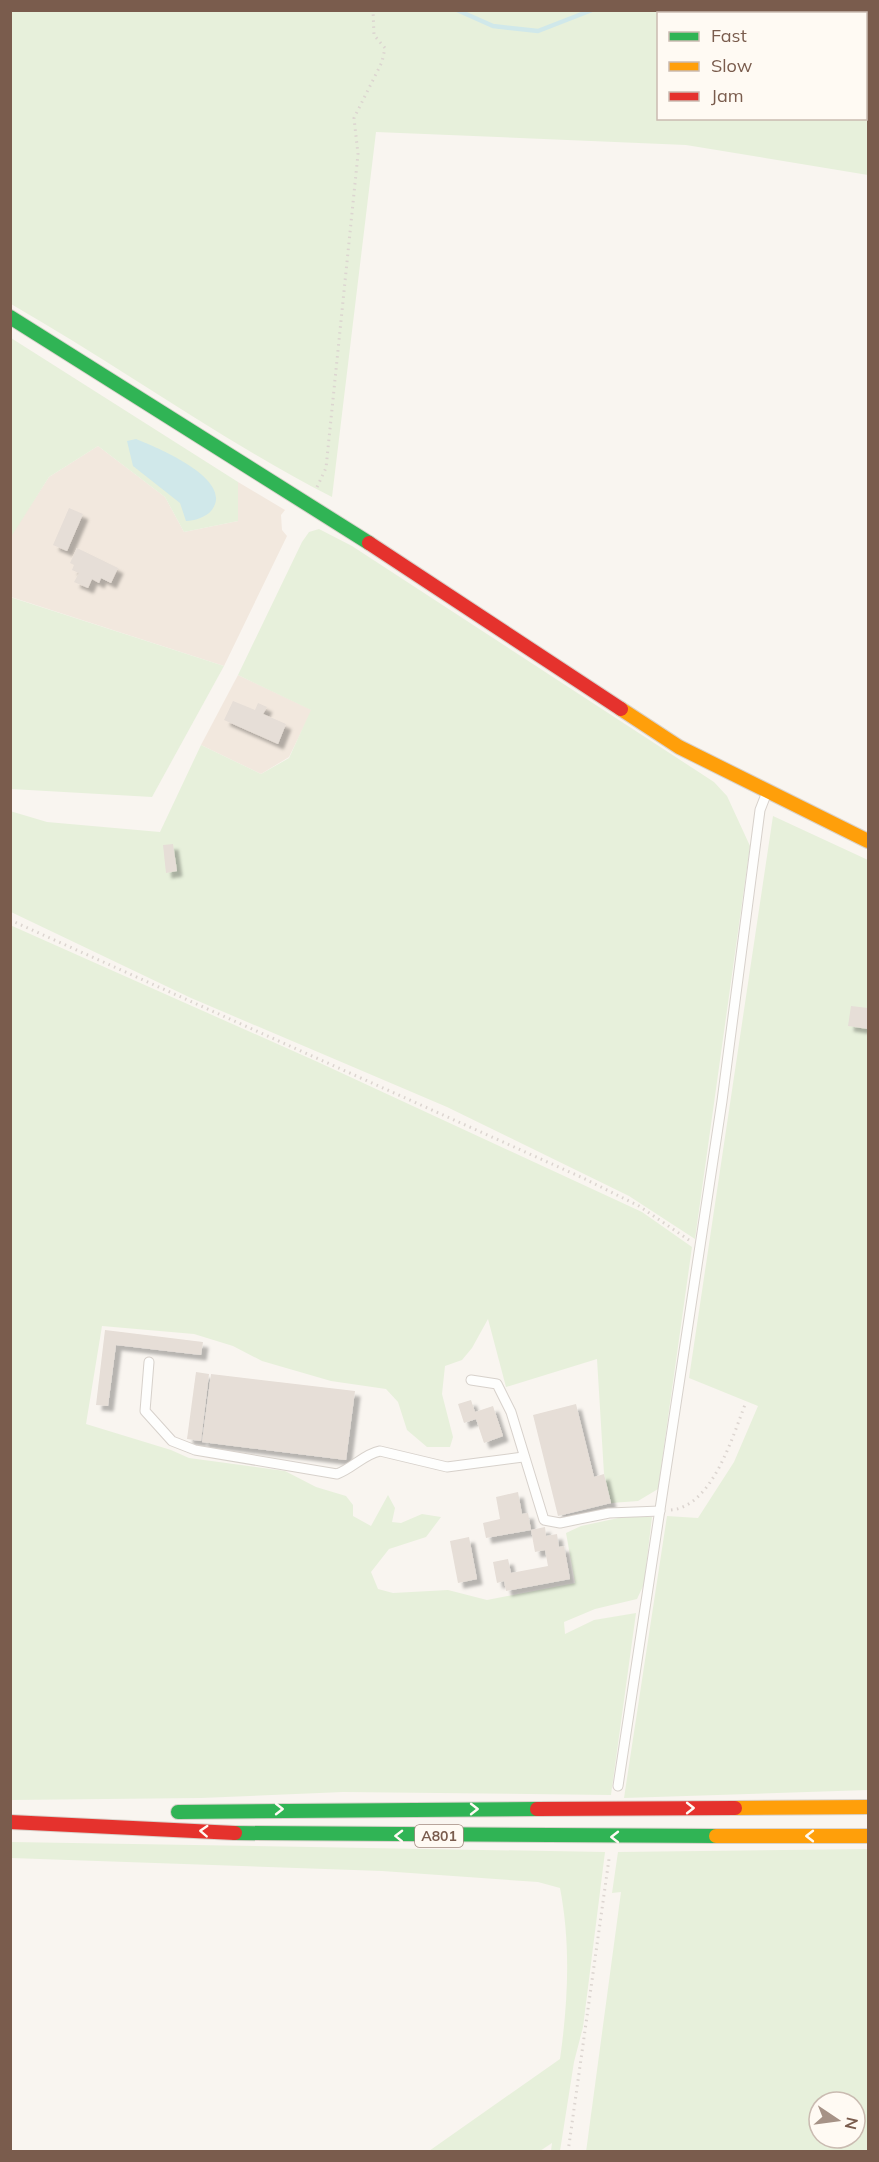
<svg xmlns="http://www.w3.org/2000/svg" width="879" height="2162" font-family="Mulish,sans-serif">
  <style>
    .residential { fill: #f2e8de }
    .green { fill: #e7f0db; fill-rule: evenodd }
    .water { fill: #d0e8ea }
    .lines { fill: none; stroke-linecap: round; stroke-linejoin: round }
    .stream { stroke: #d0e8ea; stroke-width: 4.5 }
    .building { fill: #e6ded7; filter: url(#shadow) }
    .lane-casing { stroke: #d7d1cb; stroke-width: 11 }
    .fast-casing { stroke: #d9d2cb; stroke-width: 16 }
    .slow-casing { stroke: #d9d2cb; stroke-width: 16 }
    .jam-casing { stroke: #d9d2cb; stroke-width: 16 }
    .path { stroke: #dcd5d0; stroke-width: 3; stroke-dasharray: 1.5 4.5; stroke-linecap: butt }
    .lane { stroke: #fefefd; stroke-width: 9 }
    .fast { stroke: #30b455; stroke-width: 14 }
    .slow { stroke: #ff9f0a; stroke-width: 14 }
    .jam { stroke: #e5322d; stroke-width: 14 }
    .oneway { stroke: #fffaf3 }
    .labels { text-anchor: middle; stroke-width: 5; stroke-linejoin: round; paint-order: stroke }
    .shield { fill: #fffaf3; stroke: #a28b7f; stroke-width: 1.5 }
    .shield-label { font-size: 14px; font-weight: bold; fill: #7a5c4d }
  </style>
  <defs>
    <filter id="shadow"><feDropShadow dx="5.5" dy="5.5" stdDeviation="1.5" flood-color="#0004"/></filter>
  </defs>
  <rect width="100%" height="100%" fill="#f9f5f0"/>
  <g class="residential">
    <polygon points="98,446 165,497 184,532 238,521 238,482 285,510 281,515 282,530 287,536 224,666 11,597 10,537 49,477"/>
    <polygon points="238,675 312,710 289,757 261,774 201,745"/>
  </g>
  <g class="green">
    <path d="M11,11H868V175L686,145L376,132L332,497C221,440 119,366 11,304ZM658,14H866V118H658Z"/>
    <polygon points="11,338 238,482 238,521 184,532 165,497 98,446 49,477 11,537"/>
    <polygon points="319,529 352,546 714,782 727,796 750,846 695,1239 629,1196 447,1107 191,998 11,912 10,811 47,822 160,832 201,745 261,774 289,758 311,710 238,675 302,542 309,532"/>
    <polygon points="10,597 224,666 152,797 11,789"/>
    <polygon points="773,816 868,860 868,1790 624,1798 667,1516 698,1518 734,1462 758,1406 689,1378"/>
    <polygon points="10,925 320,1063 642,1212 692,1247 658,1489 638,1501 611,1503 604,1474 597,1359 506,1387 488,1319 472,1348 462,1360 445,1366 442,1394 453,1437 450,1447 427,1447 407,1430 398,1402 386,1389 331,1381 262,1361 233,1346 194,1334 102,1326 86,1424 171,1450 189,1458 285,1471 316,1487 346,1496 353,1505 353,1516 371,1526 388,1495 395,1508 392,1522 401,1523 422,1514 441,1517 426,1537 389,1549 371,1572 378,1589 393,1593 448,1590 487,1600 575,1583 566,1533 581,1526 623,1517 652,1517 644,1584 637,1599 595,1609 564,1622 565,1634 594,1620 636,1613 611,1795 343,1792 201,1798 11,1800"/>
    <path d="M11,1842L605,1852L583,2027L574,2062L560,2151H551L552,2143L540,2151H429L560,2059C568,2002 571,1945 560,1888L538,1882L382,1871L11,1858Z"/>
    <path d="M868,1849V2151L586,2152L621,1892L612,1893L618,1852ZM819,2102H855V2138H819Z"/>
  </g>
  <path class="water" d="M136,439C156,447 237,480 211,511C206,517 194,521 186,521L180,503L133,466L127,441Z"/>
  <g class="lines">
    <polyline class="stream" points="457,10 493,26 538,31 592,10"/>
  </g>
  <g class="building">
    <polygon points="69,508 83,514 67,551 53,545"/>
    <polygon points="77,548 118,568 111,583 101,578 99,583 92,579 88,588 74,582 79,573 72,570 74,565 70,563"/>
    <polygon points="233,701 255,710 258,703 267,707 263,714 286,724 278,744 224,720"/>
    <polygon points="173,844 177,871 166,873 163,845"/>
    <polygon points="851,1006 868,1008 868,1029 848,1026"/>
    <polygon points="105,1330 203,1342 201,1355 116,1345 108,1406 96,1405"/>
    <polygon points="196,1372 209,1374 201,1441 187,1439"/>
    <polygon points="211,1374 355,1391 346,1460 202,1442"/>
    <polygon points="471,1400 475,1412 493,1406 503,1436 484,1443 476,1419 464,1423 458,1404"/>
    <polygon points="576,1404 594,1477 604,1474 611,1503 558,1516 533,1415"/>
    <polygon points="518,1492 522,1514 528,1513 531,1530 486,1538 483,1523 500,1519 496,1497"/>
    <polygon points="545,1527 546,1536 557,1534 559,1547 564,1546 570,1579 506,1591 504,1581 497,1583 493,1562 508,1559 511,1573 548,1566 545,1550 535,1552 531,1530"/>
    <polygon points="469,1537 477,1579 458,1583 450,1541"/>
  </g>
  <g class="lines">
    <defs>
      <g id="lane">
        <path d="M149,1362L145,1411L172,1441L195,1450L337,1474C353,1468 364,1454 380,1451L447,1467L523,1457"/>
        <polyline points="471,1380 497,1384 511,1412 544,1520 560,1523 609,1513 660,1511"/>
        <polyline points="618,1786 722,1101 760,810 767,792"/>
      </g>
      <g id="fast">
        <polyline points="10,317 369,543"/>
        <polyline points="178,1812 537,1809"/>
        <polyline points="235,1833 716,1836"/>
      </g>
      <g id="slow">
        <polyline points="621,709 679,747 868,841"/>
        <polyline points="735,1808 868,1807"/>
        <polyline points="716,1836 868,1836"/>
      </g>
      <g id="jam">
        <polyline points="369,543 621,709"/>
        <polyline points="537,1809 735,1808"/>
        <polyline points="10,1822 235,1833"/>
      </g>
    </defs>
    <use href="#lane" class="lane-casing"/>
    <use href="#fast" class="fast-casing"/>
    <use href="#slow" class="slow-casing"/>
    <use href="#jam" class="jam-casing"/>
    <g class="path">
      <polyline points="317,487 326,468 358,154 354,118 382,62 385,48 374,35 373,10"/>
      <polyline points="10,920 583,1178 639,1206 689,1240"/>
      <path d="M671,1510C713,1506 733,1435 746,1402"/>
      <polyline points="568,2152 609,1859"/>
    </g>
    <use href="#lane" class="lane"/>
    <use href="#fast" class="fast"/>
    <use href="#slow" class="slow"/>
    <use href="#jam" class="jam"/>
  </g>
  <defs><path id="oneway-chevron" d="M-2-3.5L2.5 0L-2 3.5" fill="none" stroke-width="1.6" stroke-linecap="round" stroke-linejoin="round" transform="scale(1.5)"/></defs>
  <g class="oneway">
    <use href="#oneway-chevron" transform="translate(690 1808)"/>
    <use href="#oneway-chevron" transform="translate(279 1809)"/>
    <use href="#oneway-chevron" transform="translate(474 1809)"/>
    <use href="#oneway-chevron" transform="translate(204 1831) rotate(-177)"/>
    <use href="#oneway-chevron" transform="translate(399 1836) rotate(-179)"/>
    <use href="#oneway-chevron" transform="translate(810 1836) rotate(-180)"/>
    <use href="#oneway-chevron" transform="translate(615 1837) rotate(180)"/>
  </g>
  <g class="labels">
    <rect class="shield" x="415" y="1825" width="48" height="22" rx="4.5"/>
    <g class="shield-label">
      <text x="439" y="1841">A801</text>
    </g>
  </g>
  <rect width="879" height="2162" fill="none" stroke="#7a5c4d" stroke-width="24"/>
  <rect x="657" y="12" width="210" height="108" fill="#fffaf3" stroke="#cabbb1" stroke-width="1.5"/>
  <rect x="669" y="32" width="30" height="9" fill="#30b455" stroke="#cabbb1" stroke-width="1.5"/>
  <text x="711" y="42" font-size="18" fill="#7a5c4d">Fast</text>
  <rect x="669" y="62" width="30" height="9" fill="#ff9f0a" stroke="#cabbb1" stroke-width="1.5"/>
  <text x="711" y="72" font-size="18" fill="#7a5c4d">Slow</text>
  <rect x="669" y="92" width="30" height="9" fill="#e5322d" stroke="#cabbb1" stroke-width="1.5"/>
  <text x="711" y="102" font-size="18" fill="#7a5c4d">Jam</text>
  <g transform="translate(837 2120) rotate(103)"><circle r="28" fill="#fffaf3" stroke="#cabbb1" stroke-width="1.5"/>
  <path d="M0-4.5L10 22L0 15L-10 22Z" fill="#a69286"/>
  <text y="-9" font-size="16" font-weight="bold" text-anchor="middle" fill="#7a5c4d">N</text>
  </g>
</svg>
